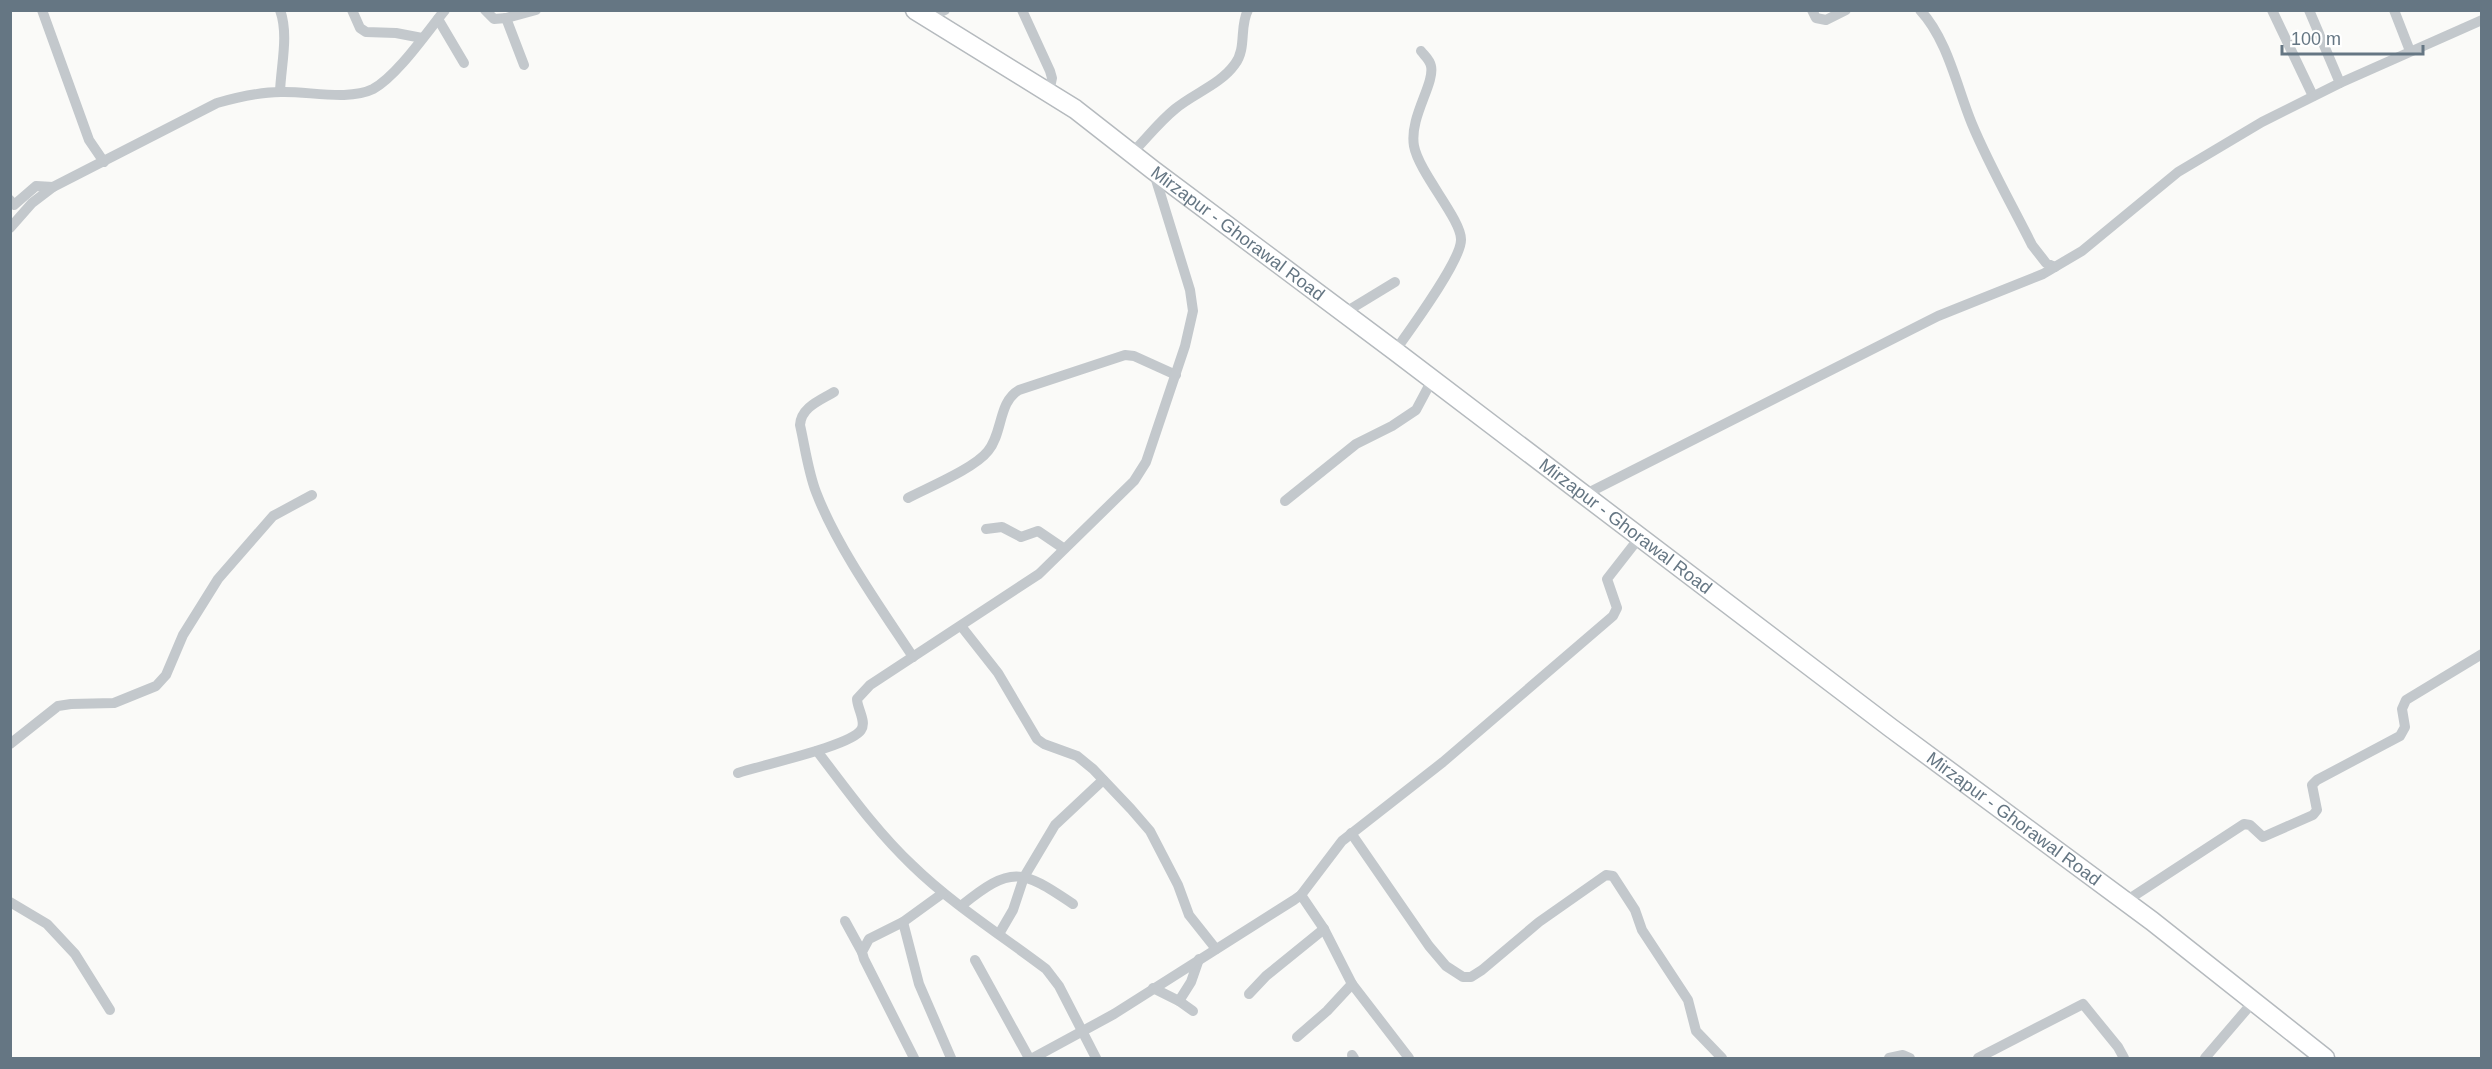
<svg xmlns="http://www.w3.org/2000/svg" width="2492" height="1069" font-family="Arial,sans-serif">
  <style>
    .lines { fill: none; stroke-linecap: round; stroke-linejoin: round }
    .primary-casing { stroke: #b5babe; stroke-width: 21 }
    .street { stroke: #c3c8cc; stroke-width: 10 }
    .primary { stroke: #fff; stroke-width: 18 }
    .labels { text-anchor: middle; stroke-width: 6; stroke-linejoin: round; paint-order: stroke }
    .street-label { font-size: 18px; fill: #657683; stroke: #fff }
  </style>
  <rect width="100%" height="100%" fill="#fafaf8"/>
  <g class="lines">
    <defs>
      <g id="primary">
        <path id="s1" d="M915,10L1075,109L1153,170L1395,351L1891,728L2152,921L2325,1058"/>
      </g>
    </defs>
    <use href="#primary" class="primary-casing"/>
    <g class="street">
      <polyline points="42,10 89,140 104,162"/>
      <polyline points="352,10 360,28 366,32 396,33 422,38"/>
      <polyline points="485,10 494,19 506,18 536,10"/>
      <polyline points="1022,10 1050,71 1052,78 1049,92"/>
      <polyline points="1812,10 1816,18 1826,20 1846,10"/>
      <path d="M1920,10C1948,40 1957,88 1972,124C1989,165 2012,205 2032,245L2046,263L2055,267"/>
      <polyline points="2272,10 2313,96"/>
      <polyline points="2309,10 2340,83"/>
      <polyline points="2394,10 2410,51"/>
      <polyline points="506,18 524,65"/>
      <polyline points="927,18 945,10"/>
      <polyline points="438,19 464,63"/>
      <path d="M280,92C281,65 289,35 280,10"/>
      <path d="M1132,153C1146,139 1159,122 1175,109C1194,93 1220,85 1235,64C1247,48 1239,27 1248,10"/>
      <polyline points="10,200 14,205 36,186 53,187"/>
      <path d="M10,228L32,203L53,187L217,103C238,97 259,92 281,92C308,91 349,101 373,89C397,76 427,32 445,10"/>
      <polyline points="1344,313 1395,282"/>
      <path d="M1395,351C1409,331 1461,261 1461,240C1462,220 1419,173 1414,146C1409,117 1435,84 1431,66C1430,60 1425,56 1421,51"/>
      <path d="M834,392C821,400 801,407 800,425C805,447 808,471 816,492C837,547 880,607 913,657"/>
      <polyline points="1584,495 1938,316 2043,274 2082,251 2178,172 2262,122 2340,83 2482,20"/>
      <path d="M908,498C929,487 975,468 988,451C1003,433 998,402 1019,390L1125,355L1134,356L1176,375"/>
      <polyline points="1285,501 1356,444 1392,426 1416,410 1432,380"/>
      <polyline points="986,529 1002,527 1021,537 1038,531 1063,548"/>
      <polyline points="961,626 998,673 1037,739 1044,744 1077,756 1093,769 1131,809 1150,831 1178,885 1189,915 1216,949"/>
      <polyline points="10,744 58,706 71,704 114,703 156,686 166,675 183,635 218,579 273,516 312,495"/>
      <path d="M817,751C847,790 876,831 912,865C952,904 1001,935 1046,969L1059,986L1096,1058"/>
      <path d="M738,773C761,765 851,746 861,730C867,722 857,708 857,699L870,685L1039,574L1134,481L1146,462L1185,346L1193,311L1190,290L1153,170"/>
      <polyline points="1351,833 1429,946 1446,966 1463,977 1471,977 1482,970 1539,922 1606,875 1613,876 1635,910 1642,930 1688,1000 1696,1031 1722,1058"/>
      <polyline points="1301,895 1324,929 1352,984 1409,1058"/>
      <polyline points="2126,901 2244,824 2250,825 2263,837 2313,815 2317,810 2312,785 2317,780 2400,736 2405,727 2402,709 2406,700 2482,654"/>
      <polyline points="10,902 47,924 75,954 110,1010"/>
      <path d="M961,906C1012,865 1021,869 1073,904"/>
      <polyline points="845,921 862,952"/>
      <polyline points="903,922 919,984 951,1058"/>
      <polyline points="999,934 1013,910 1024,877 1055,825 1103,780"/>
      <polyline points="975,960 1029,1058"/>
      <polyline points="1153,988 1179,1001 1193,1011"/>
      <polyline points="1249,994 1266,976 1324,929"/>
      <polyline points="1179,1001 1191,982 1199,959"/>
      <polyline points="1297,1037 1327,1011 1352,984"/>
      <polyline points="1352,1055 1354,1058"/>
      <polyline points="914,1058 864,959 862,952 869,939 903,922 943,893"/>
      <polyline points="1033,1058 1114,1014 1294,900 1301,895 1342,841 1443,762 1613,616 1617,608 1607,579 1639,538"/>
      <polyline points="1889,1058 1903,1055 1910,1058"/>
      <polyline points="1978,1058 2083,1004 2118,1047 2124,1058"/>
      <polyline points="2205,1058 2253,1002"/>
    </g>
    <use href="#primary" class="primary"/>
  </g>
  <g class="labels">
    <g class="street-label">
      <text dy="6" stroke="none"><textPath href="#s1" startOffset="393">Mirzapur - Ghorawal Road</textPath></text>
      <text dy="6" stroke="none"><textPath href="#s1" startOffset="879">Mirzapur - Ghorawal Road</textPath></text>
      <text dy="6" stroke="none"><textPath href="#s1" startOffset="1365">Mirzapur - Ghorawal Road</textPath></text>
    </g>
  </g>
  <rect width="2492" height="1069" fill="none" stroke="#657683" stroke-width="24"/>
  <path d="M2282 45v9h141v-9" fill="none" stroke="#657683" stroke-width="3"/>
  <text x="2291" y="45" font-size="18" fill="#657683" stroke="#ffffff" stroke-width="4.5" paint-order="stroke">100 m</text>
</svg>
